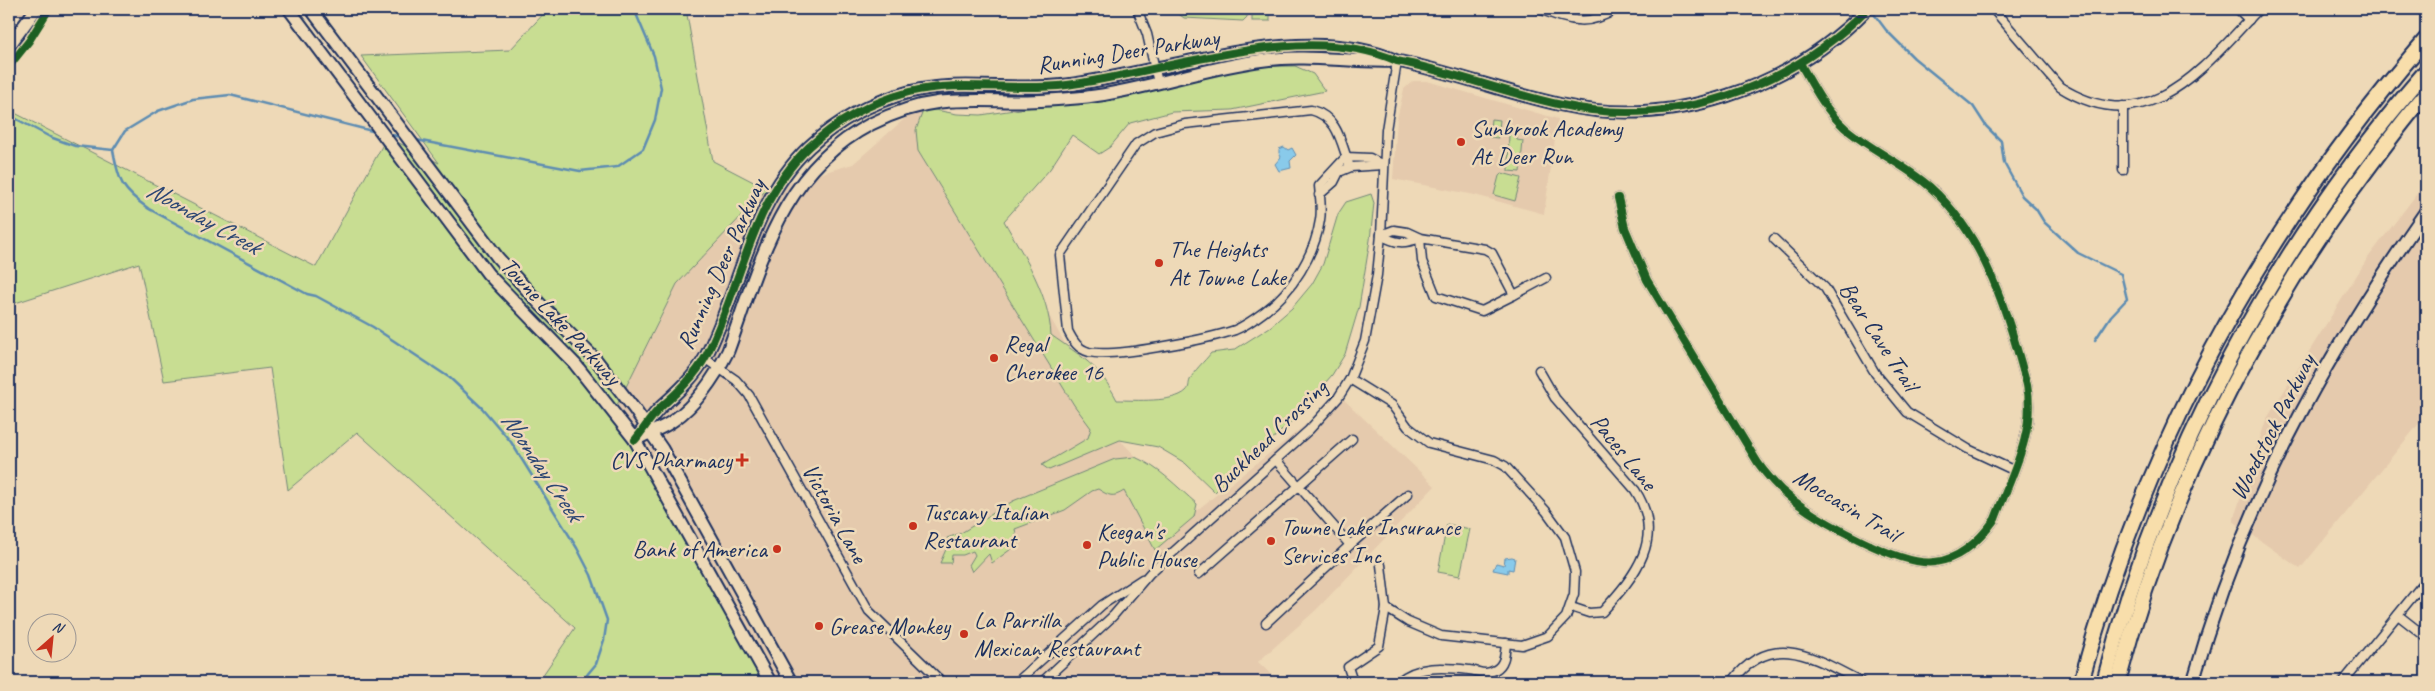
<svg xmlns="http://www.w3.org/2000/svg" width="2435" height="691" font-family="Caveat,sans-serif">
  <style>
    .built { fill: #e5caad }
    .green { fill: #c8dd92; stroke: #728678 }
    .water { fill: #89caea; stroke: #5d8cb2 }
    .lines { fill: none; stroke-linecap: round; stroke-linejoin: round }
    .stream { stroke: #5d8cb2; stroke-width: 2.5 }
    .street-casing { stroke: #1b2f5e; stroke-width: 11 }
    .secondary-casing { stroke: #1b2f5e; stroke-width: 15 }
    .highway-casing { stroke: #1b2f5e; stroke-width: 18 }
    .street { stroke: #eed9b7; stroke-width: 8 }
    .secondary { stroke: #eed9b7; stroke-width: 11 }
    .highway { stroke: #f8deab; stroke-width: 14 }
    .cycleway-casing { stroke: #eed9b7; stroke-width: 11 }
    .cycleway { stroke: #1b5e20; stroke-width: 8 }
    .poi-dot { fill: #c8321e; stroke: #eed9b7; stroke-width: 2 }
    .labels { text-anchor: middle; stroke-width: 5; stroke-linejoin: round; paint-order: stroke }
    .street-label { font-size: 24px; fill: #1b2f5e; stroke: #eed9b7 }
    .poi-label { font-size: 24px; fill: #1b2f5e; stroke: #eed9b7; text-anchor: start }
    .water-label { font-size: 25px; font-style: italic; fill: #2c4673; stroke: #eed9b7 }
  </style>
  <rect width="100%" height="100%" fill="#eed9b7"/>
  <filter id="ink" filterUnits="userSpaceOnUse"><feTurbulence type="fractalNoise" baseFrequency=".02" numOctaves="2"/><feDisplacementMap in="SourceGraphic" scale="10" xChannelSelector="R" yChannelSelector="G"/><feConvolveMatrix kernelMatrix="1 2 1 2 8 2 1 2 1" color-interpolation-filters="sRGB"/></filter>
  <g filter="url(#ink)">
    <g class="built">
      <polygon points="10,9 50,9 39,25"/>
      <polygon points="1413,81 1427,81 1558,119 1544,214 1475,195 1393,179 1397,119 1404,89"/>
      <polygon points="926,100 1120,440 1192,514 1341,397 1435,486 1316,610 1258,662 1279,682 766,682 615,409 677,284 767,189 853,164"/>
      <polygon points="2426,182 2426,415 2300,569 2233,521 2266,420 2367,259"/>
    </g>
    <g class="green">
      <polygon points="548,9 686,9 713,161 767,189 677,284 615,409 766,682 538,682 575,628 357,432 288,490 270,368 164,381 139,263 9,305 9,110 316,267 387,137 439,163 361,56 510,50"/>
      <polygon points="1180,9 1248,9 1247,17 1243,21 1184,18 1180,15"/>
      <rect x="1252" y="9" width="18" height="12"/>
      <path d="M1295,66L1313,74L1325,91L1232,110L1172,112L1130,123L1110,147L1099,154L1072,135L1050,169L1004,221C1024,256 1049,294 1051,335C1082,357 1099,365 1117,400C1135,400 1173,403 1186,391C1190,387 1188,385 1190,380C1193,371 1205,361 1211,353L1234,350L1270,327L1292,308L1312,284L1323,264L1338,214L1346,202L1371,194L1374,203L1370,240L1359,307L1345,354L1332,375L1292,421L1215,492L1185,463L1158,447L1120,440L1049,470L1042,465L1088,438L1091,428L1074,405L918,151L916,130L924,108L957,114L981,115L1172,86L1235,67Z"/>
      <polygon points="1491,119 1500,120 1498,138 1489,137"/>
      <polygon points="1509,132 1517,133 1517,140 1523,141 1520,172 1508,171"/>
      <polygon points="1502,173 1521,178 1515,201 1494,195 1499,176"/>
      <path d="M1135,457C1160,468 1176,486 1197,504L1194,517L1155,550L1124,491C1113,498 1109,496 1098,489L1092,491L1065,510L1015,529L1018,544L992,563L989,554L972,572L969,565L975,555L973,551L963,555H952L951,563H940L947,547L951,545L947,538L961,533L1013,501L1115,459Z"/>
      <polygon points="1447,524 1470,529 1460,576 1438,572"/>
    </g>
    <g class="water">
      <polygon points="1284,147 1288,150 1292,148 1296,155 1290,161 1291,168 1279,171 1275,164 1281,157 1279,153 1279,149"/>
      <polygon points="1512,557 1515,558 1513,570 1508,569 1508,573 1493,570 1496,563 1504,565 1505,558"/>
    </g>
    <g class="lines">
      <g class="stream">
        <polyline points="1874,14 1886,30 1914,58 1973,106 1986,126 2001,141 2004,163 2022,196 2036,209 2044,222 2078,253 2121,274 2127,299 2111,316 2095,340"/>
        <polyline points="9,115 50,137 75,146 113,150"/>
        <path d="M376,132L230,95L193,99L158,111L125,131L113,150C119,183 122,190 149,209L307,294L316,296L373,327L450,378L482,408L511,442L577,548L591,575L607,620L604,640L596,664L581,682"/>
        <polyline points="389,134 403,138"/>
        <polyline points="416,140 580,171 617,167 643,149 655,120 661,88 654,56 634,9"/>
      </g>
      <defs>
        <g id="street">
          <polyline points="1137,9 1147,34 1158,83"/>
          <path d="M1539,9C1569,20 1587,28 1616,9"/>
          <path d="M1993,9L2060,87C2149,143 2203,67 2259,9"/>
          <polyline points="2238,9 2249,20"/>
          <polyline points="2123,106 2123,170"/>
          <path d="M1350,167C1341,144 1339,117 1311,110L1185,124L1155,132L1136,144L1060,255L1068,331C1073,341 1078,349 1089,352C1114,358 1209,339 1235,330C1245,326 1256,318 1264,312C1292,292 1315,254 1320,220C1322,210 1320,197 1319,186L1346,157L1370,158L1383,165"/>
          <polyline points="1319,195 1334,182 1339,172 1351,167 1383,165"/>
          <path d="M1618,198L1625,228L1647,280L1758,463C1768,477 1780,490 1794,501C1822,522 1901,567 1935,562C1961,559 1980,540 1995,519C2011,476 2036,433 2027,385C2008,315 1986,237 1930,187C1904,164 1871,150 1845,128C1825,110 1813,86 1800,63"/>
          <polyline points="1381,235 1394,230 1407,232 1420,238 1485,249 1492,253 1514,295 1482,311 1436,296 1422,261 1420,238"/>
          <path d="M1381,235C1396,244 1404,244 1420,238"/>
          <polyline points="1774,239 1825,288 1875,373 1907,412 1968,449 2013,470"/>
          <polyline points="1514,295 1546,278"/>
          <polyline points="704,358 736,380 749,395 869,611 942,682"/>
          <path d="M1539,370L1555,398L1635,490C1666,538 1636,575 1602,612L1589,613L1571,607"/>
          <polyline points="1350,379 1392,405 1408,427 1429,443 1494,460 1505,466 1546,511 1565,537 1575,572 1574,594 1566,617 1548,636 1522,645 1441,636 1408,622 1386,608"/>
          <polyline points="1276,460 1350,545 1408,494"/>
          <polyline points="1199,574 1352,439"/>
          <polyline points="2398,615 2426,637"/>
          <polyline points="1266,623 1350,545"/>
          <polyline points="1017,682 1102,605 1142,579"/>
          <polyline points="1042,682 1113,616 1150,573 1309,430 1338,398 1350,379 1365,341 1377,275 1381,235 1386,130 1397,61"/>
          <polyline points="1353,682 1348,667 1379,646 1386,608 1381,565"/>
          <path d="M1398,682C1417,665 1444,667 1469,670C1479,671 1485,676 1495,670C1505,665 1505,653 1506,643"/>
          <path d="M1732,682C1772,628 1816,659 1862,682"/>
          <polyline points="2343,682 2426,580"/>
        </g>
        <g id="secondary">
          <polyline points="289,9 488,274 575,364 635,440 770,682"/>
          <polyline points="311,9 498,258 539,303 597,361 635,410 662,449 791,682"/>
          <polyline points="9,46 36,9"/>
          <path d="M639,438C650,432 664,428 674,420C698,403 715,377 728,351C760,263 781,171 871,124C893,113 916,105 940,102C968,99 994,101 1022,101C1043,101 1065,99 1087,97C1147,90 1205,67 1265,60C1309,54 1352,63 1395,61"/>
          <path d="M635,440C644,429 652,415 662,406C679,391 695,376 706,356C742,286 750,203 809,147C837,121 872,102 909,92C961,79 1014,92 1067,85C1165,73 1302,19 1397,61C1453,72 1506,93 1562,105C1671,129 1789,89 1867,9"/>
          <path d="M2193,682C2243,504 2321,362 2426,211"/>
        </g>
        <g id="highway">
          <path d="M2081,682C2146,441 2263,228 2426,39"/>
          <path d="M2104,682C2160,459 2276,244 2426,71"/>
          <path d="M2118,682C2163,507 2247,337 2352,190C2376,157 2400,124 2426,94"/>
        </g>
      </defs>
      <use href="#street" class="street-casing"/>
      <use href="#secondary" class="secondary-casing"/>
      <use href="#highway" class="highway-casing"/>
      <use href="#street" class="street"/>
      <use href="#secondary" class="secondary"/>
      <use href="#highway" class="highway"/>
      <defs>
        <g id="cycleway">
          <polyline points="9,66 29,41 49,9"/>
          <path d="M1618,198L1625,228L1647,280L1758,463C1768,477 1780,490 1794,501C1822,522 1901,567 1935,562C1961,559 1980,540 1995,519C2011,476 2036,433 2027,385C2008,315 1986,237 1930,187C1904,164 1871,150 1845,128C1825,110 1813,86 1800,63"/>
          <path d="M635,440C644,429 652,415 662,406C679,391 695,376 706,356C742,286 750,203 809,147C837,121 872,102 909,92C961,79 1014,92 1067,85C1165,73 1302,19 1397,61C1453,72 1506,93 1562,105C1671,129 1789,89 1867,9"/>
        </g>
      </defs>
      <use href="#cycleway" class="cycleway-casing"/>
      <use href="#cycleway" class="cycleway"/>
    </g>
  </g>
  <g class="poi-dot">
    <circle cx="1461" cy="142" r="5"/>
    <circle cx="1159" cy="263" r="5"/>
    <circle cx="994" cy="358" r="5"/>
    <path d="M739.5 452.5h5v5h5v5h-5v5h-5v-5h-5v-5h5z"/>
    <circle cx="913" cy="526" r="5"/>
    <circle cx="1271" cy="541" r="5"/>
    <circle cx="1087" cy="545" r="5"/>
    <circle cx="777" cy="549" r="5"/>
    <circle cx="819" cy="626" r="5"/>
    <circle cx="964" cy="634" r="5"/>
  </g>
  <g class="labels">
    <g class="street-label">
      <text transform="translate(1128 51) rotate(-9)" y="8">Running Deer Parkway</text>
      <text transform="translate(721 264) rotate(-66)" y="8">Running Deer Parkway</text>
      <text transform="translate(561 321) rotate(47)" y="8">Towne Lake Parkway</text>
      <text transform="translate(1879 336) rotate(57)" y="8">Bear Cave Trail</text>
      <text transform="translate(2272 427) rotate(-63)" y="8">Woodstock Parkway</text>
      <text transform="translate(1269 436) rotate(-44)" y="8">Buckhead Crossing</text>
      <text transform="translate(1624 452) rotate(51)" y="8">Paces Lane</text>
      <text transform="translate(1847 505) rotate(31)" y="8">Moccasin Trail</text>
      <text transform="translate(835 513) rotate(61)" y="8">Victoria Lane</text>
    </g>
    <g class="poi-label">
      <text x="1471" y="136">Sunbrook Academy<tspan x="1471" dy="28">At Deer Run</tspan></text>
      <text x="1169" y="257">The Heights<tspan x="1169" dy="28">At Towne Lake</tspan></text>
      <text x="1004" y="352">Regal<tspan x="1004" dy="28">Cherokee 16</tspan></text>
      <text x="732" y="468" text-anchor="end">CVS Pharmacy</text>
      <text x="923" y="520">Tuscany Italian<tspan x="923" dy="28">Restaurant</tspan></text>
      <text x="1281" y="535">Towne Lake Insurance<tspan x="1281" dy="28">Services Inc</tspan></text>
      <text x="1097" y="539">Keegan's<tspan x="1097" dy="28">Public House</tspan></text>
      <text x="767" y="557" text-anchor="end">Bank of America</text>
      <text x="974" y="628">La Parrilla<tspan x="974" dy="28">Mexican Restaurant</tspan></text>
      <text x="829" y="634">Grease Monkey</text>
    </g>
    <g class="water-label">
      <text transform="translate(204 217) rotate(29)" y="9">Noonday Creek</text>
      <text transform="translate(543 466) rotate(56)" y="9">Noonday Creek</text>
    </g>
  </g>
  <rect width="2435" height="691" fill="none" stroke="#eed9b7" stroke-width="30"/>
  <rect x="15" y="15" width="2405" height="661" fill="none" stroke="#1b2f5e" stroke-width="2" filter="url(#ink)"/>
  <g transform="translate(52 638) rotate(27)"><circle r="24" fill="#eed9b7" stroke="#9a9593"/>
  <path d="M0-4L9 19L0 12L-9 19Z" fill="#c8321e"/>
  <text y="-8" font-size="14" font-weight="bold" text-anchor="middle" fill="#1b2f5e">N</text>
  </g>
</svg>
